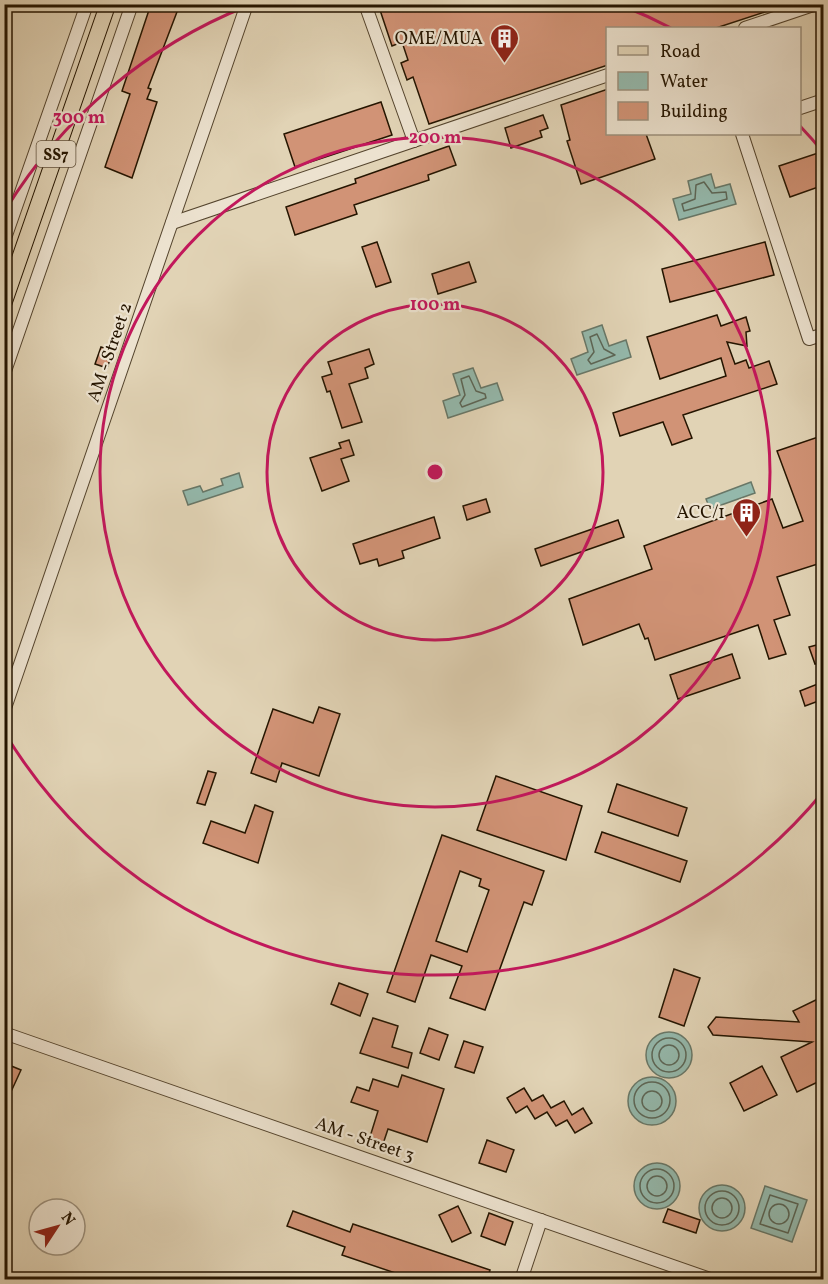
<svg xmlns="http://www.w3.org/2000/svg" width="828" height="1284" font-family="Vollkorn,serif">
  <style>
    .water { fill: #94b8ab; stroke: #687767; stroke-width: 1.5 }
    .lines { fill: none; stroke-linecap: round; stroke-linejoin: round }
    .shore { stroke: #5c6656; stroke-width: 1.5 }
    .building { fill: #d19376; stroke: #251500; stroke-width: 1.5; fill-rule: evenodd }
    .minor-casing { stroke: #54442d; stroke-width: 14 }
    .major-casing { stroke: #251500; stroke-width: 17 }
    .minor { stroke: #ece2cf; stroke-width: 12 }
    .major { stroke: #e1d3b5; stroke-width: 15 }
    .ring { fill: none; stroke: #c2185b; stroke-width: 3 }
    .labels { text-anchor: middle; stroke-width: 4.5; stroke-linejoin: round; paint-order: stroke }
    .shield { fill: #ece2cf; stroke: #61523e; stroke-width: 1.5 }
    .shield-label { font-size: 16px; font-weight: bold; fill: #251500 }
    .poi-label { font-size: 18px; fill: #251500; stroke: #ece2cf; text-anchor: end }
    .street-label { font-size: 18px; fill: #251500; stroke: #ece2cf }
    .centre { fill: #c2185b; stroke: #ece2cf; stroke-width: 3 }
    .ring-label { font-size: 18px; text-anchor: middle; font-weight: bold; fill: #c2185b; stroke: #ece2cf; stroke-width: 4.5; stroke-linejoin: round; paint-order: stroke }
  </style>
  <rect width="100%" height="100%" fill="#e1d3b5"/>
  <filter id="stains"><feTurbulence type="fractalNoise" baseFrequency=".00333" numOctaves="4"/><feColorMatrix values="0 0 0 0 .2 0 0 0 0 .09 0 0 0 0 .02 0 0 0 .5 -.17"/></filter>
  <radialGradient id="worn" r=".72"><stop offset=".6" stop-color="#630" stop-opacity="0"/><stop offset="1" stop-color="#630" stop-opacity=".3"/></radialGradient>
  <g class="water">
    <polygon points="711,174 715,188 730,184 736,204 679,220 673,199 691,194 688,181"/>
    <polygon points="602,325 609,346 626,340 631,357 577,375 571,359 588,352 582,332"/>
    <polygon points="473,368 481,388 497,383 503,400 448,418 443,401 460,395 453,374"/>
    <polygon points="239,473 243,487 188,505 183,491 200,486 203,492 223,485 221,479"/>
    <polygon points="751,482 755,493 710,509 706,499"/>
    <circle cx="669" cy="1055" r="23"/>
    <circle cx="652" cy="1101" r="24"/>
    <circle cx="657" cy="1186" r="23"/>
    <circle cx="722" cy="1208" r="23"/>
    <polygon points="765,1186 807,1200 792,1242 751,1228"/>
  </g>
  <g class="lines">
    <g class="shore">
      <polygon points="704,182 712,193 726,192 727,199 684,211 682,204 695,199 696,185"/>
      <polygon points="597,334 604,349 615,355 591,364 588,360 594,352 590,337"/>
      <polygon points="469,376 476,391 485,394 486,398 462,407 460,403 465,395 461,379"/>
      <circle cx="669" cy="1055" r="17"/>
      <circle cx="669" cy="1055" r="10"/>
      <circle cx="652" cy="1100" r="18"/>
      <circle cx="652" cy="1101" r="10"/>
      <circle cx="657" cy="1186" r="17"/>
      <circle cx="657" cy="1186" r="10"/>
      <circle cx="722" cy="1208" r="17"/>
      <polygon points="770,1195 798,1204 788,1233 760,1224"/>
      <circle cx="722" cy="1208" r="10"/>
      <circle cx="779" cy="1214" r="10"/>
    </g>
  </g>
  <g class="building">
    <polygon points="151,4 180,4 148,88 151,89 147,99 157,102 132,178 105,167 130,94 122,91"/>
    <polygon points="378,4 783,4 783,6 716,28 608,28 608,65 429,124 413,77 407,80 401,63 408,60 402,42 392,46"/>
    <polygon points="608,89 608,134 646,134 655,159 581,184 567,141 570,140 561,105"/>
    <polygon points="381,102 392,135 295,167 284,134"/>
    <polygon points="543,115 548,128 540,131 542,137 511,148 505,128"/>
    <polygon points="449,146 456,165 428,175 429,180 354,205 357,214 295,235 286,207 356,183 355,179"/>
    <polygon points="824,151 824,185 790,197 779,166"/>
    <polygon points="377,242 391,282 376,287 362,247"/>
    <polygon points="765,242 774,275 670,302 662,269"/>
    <polygon points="469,262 476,282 438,294 432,274"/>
    <polygon points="717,315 721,326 746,317 750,331 746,332 747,346 727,342 735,364 746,360 749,368 769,361 777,384 683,415 692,438 672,445 663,422 620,436 613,413 726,376 721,358 660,379 647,337"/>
    <polygon points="101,347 113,351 107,368 95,364"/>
    <polygon points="369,349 374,364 365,368 368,378 349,384 362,422 342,428 330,391 327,392 322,377 332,374 328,362"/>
    <polygon points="824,435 824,562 777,577 790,615 774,620 786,654 769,659 758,625 655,660 648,638 645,639 639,624 583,645 569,599 652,569 644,546 772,499 783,528 803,521 777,451"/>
    <polygon points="349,440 354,455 341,459 349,481 322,491 310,458 341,448 339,443"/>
    <polygon points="486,499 490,512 467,520 463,506"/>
    <polygon points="434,517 440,538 402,551 404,558 379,566 377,559 360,564 353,544"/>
    <polygon points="618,520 624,537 541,566 535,549"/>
    <polygon points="824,643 824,662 815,664 809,647"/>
    <polygon points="732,654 740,678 678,699 670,675"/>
    <polygon points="820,683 824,685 824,699 805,706 800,691"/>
    <polygon points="319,707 340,714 319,776 282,763 276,782 251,773 273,709 313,723"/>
    <polygon points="208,771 216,773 205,805 197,803"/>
    <polygon points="496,776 582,806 566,860 477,830"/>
    <polygon points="617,784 687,808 678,836 608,812"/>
    <polygon points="255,805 273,812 258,863 203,843 211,821 245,833"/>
    <polygon points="602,832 687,861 680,882 595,852"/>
    <path d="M442,835L544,871L532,905L524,902L485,1010L450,998L462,966L431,955L415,1002L387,992ZM460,871L481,879L479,886L489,890L467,952L436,941Z"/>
    <polygon points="674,969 700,978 684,1026 659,1017"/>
    <polygon points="339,983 368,994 360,1016 331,1004"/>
    <polygon points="824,996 824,1079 797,1092 781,1057 812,1042 713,1035 708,1027 716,1017 799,1022 793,1011"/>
    <polygon points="373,1018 398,1026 392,1047 412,1053 408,1068 360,1053"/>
    <polygon points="429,1028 448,1035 439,1060 420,1053"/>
    <polygon points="464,1041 483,1047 474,1073 455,1067"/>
    <polygon points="4,1063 21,1070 4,1107"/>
    <polygon points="762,1066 777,1095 744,1111 730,1083"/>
    <polygon points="402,1075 444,1089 427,1142 388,1129 383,1144 369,1140 378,1111 351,1102 357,1087 369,1091 373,1079 398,1087"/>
    <polygon points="524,1088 532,1101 543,1095 551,1108 564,1101 572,1115 583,1108 592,1123 575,1133 567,1120 556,1126 547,1112 535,1119 527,1106 516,1113 507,1098"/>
    <polygon points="487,1140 514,1150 506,1172 479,1163"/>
    <polygon points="458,1206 471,1233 452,1242 439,1215"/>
    <polygon points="668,1209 700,1220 696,1233 663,1222"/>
    <polygon points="293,1211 350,1232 353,1224 490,1270 487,1280 416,1280 342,1255 345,1247 287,1226"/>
    <polygon points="489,1213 513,1222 505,1245 481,1236"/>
  </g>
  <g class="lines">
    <defs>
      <g id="minor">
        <polyline points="365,4 414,141"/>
        <polyline points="745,28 816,4"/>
        <polyline points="800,108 824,100"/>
        <polyline points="742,134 809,339 824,334"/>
        <polyline points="172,223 608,75"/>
        <polyline points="4,241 87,4"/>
        <polyline points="4,374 132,4"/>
        <polyline points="4,711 247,4"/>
        <polyline points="4,1033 713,1280"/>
        <polyline points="521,1280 541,1220"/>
      </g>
      <polyline id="major" points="4,303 108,4"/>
    </defs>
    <use href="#minor" class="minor-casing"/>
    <use href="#major" class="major-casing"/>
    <use href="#minor" class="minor"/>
    <use href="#major" class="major"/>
  </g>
  <g class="ring">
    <circle cx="435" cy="472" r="168"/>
    <circle cx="435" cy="472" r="335"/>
    <path d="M823 792A503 503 0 0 1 6 735M6 209A503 503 0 0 1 247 6M623 6A503 503 0 0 1 671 28M800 126A503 503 0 0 1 823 152"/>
  </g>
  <defs>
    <symbol id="building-pin" viewBox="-11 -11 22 30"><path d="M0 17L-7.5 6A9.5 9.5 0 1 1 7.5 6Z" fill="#8f2418" stroke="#ece2cf"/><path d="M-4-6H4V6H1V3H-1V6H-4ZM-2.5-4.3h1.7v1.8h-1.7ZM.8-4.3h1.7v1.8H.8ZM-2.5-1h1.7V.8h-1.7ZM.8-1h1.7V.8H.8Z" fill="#fff"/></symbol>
  </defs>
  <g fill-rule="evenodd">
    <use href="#building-pin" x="488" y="22" width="33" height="45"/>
    <use href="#building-pin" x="730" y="496" width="33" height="45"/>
  </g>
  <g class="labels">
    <rect class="shield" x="36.5" y="141" width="39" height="26" rx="4.5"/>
    <g class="shield-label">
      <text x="56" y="160">SS7</text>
    </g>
    <g class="poi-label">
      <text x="483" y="44">OME/MUA</text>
      <text x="725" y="518">ACC/1</text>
    </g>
    <g class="street-label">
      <text transform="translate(109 352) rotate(-71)" y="6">AM - Street 2</text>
      <text transform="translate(365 1139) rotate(19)" y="6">AM - Street 3</text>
    </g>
  </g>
  <circle cx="435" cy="472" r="9" class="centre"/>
  <g class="ring-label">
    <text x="79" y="123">300 m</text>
    <text x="435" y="143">200 m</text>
    <text x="435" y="310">100 m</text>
  </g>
  <rect width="828" height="1284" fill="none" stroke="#e1d3b5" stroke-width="24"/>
  <rect x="6" y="6" width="816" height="1272" fill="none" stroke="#251500" stroke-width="3"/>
  <rect x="12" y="12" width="804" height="1260" fill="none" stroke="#251500" stroke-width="1.5"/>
  <rect x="606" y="27" width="195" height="108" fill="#ece2cf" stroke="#9c907c" stroke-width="1.5"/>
  <rect x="618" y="46" width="30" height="9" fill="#e1d3b5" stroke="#9c907c" stroke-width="1.5"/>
  <text x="660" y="57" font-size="18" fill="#251500">Road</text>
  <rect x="618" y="72" width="30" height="18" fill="#94b8ab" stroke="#9c907c" stroke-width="1.5"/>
  <text x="660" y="87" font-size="18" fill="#251500">Water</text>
  <rect x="618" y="102" width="30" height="18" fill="#d19376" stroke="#9c907c" stroke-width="1.5"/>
  <text x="660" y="117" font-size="18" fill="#251500">Building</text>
  <g transform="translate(57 1227) rotate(54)"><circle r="28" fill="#ece2cf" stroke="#9c907c" stroke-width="1.5"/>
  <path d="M0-4.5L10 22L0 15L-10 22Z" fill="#8f2418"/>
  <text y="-9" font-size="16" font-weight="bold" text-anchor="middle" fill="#251500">N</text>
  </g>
  <rect width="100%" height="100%" filter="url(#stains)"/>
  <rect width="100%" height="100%" fill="url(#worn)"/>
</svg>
